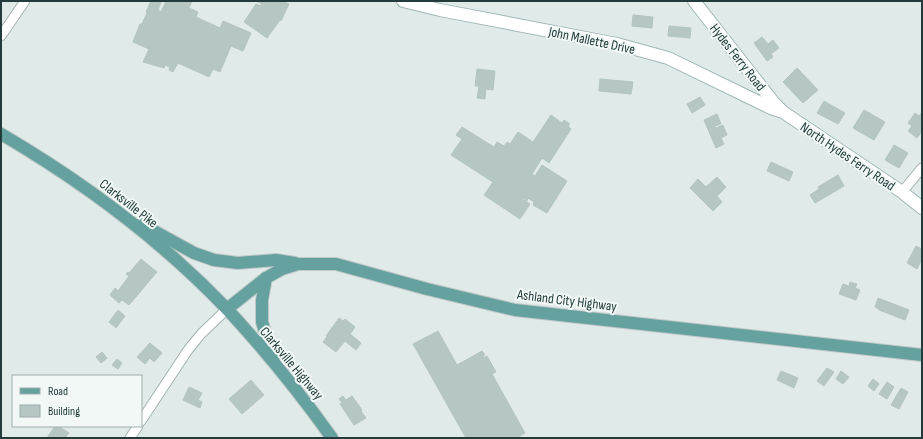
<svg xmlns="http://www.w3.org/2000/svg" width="923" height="439" font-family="'Sofia Sans Condensed',sans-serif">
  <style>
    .building { fill: #b6c6c3; stroke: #b3c5c1 }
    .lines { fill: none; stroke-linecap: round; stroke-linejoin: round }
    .street-casing { stroke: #a3b3b1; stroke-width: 11 }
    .secondary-casing { stroke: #9fb7b4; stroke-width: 14 }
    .primary-casing { stroke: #c1c8c8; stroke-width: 14 }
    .street { stroke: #fff; stroke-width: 9 }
    .secondary { stroke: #fff; stroke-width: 12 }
    .primary { stroke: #64a19f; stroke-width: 12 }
    .labels { text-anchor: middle; stroke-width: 4; stroke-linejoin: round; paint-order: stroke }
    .street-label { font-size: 14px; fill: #213c3b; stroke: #f1f8f6 }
  </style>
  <rect width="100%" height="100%" fill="#e0ebe9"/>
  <g class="building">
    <polygon points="152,1 161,2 158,10 161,12 166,1 192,1 189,8 198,12 196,17 220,28 223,21 251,33 243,51 231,46 220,72 213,69 209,77 178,63 173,72 169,70 170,67 165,65 164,68 143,62 149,49 133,42 140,24 142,24 147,13 146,12 150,3"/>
    <polygon points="256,1 283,1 289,4 281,21 280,20 267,38 244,22 256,4 261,6 262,4"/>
    <polygon points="633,15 653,17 652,28 632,26"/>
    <polygon points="669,26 691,28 690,38 668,36"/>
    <polygon points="762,37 768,44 773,40 779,48 771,54 773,57 767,61 754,43"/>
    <polygon points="797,68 818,90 803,103 783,82"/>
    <polygon points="477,69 495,71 493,90 486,89 485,99 477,98 479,86 475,86"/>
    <polygon points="600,79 633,82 631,94 599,91"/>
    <polygon points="700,97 705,105 692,113 687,104"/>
    <polygon points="824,101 845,113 838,124 817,113"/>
    <polygon points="864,110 885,122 874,140 853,128"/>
    <polygon points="922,112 922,131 917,138 908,131 912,126 908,123 915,113 919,116"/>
    <polygon points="717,114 721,124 715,126 716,128 723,125 727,135 721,138 724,144 716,148 704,120"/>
    <polygon points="551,115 562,123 564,120 570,124 568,126 571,129 549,163 542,158 532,174 535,176 542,165 567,181 547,213 533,205 534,202 528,198 527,201 523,198 522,199 530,204 520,219 484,195 493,182 451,155 462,139 456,135 462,127 494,147 497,142 504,146 507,142 510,144 518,132 533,142"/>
    <polygon points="894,145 908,153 899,168 885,160"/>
    <polygon points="771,162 793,172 789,181 767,171"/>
    <polygon points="838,175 844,186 815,203 810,195 819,189 818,187"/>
    <polygon points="717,177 726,187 717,196 722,202 713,211 690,188 698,179 706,187"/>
    <polygon points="916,246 922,249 922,259 917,269 907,263"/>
    <polygon points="141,259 157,272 129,305 122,300 119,303 110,295 115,288 118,291 129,276 126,274 128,272 129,273"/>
    <polygon points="850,282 857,284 855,288 860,290 856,300 839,294 843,284 849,286"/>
    <polygon points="878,298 909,310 905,320 879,310 879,309 875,307"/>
    <polygon points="118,310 125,316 116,328 109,322"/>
    <polygon points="339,318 343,321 345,319 355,327 350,334 361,343 356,350 345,341 336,352 323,342 327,337 326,336"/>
    <polygon points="438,331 457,365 482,351 485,355 483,356 484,358 487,356 496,372 492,374 525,433 517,438 466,438 413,344"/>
    <polygon points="150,343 162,353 154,362 150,358 145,364 137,357"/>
    <polygon points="102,352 107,358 101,363 96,357"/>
    <polygon points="117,359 122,363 118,369 112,365"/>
    <polygon points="827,368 834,372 824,386 817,381"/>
    <polygon points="781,371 798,378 794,388 777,380"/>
    <polygon points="841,371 849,377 843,384 836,379"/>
    <polygon points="873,379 879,384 874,391 868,386"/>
    <polygon points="251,380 264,395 242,414 229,399"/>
    <polygon points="887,382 894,387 887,399 879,394"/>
    <polygon points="189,387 202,393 198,400 202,402 200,408 183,400"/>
    <polygon points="901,388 908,392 899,409 891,405"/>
    <polygon points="343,396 346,400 352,396 362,410 361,411 366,418 354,425 340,404 342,403 339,399"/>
    <polygon points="55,426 58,426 69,433 65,438 47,438"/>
  </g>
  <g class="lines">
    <defs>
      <g id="street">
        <polyline points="1,36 25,1"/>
        <polyline points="902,192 922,168"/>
        <polyline points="141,421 188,350 201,334 227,309"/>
        <polyline points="130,438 138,426"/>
      </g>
      <g id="secondary">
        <polyline points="403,1 440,10 617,44 668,58 771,108 783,112 902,192 922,208"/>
        <polyline points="694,1 774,103 782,111"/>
      </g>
      <g id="primary">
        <path d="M1,134C83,182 161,240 227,309C265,350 300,393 332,438"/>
        <polyline points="141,224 194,253 214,260 238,263 276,260 295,263"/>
        <polyline points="266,278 262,300 262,322 273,358"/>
        <polyline points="227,309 266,278 282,269 298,264 336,264 427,289 515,310 922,355"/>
      </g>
    </defs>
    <use href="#street" class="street-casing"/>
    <use href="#secondary" class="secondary-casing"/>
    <use href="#primary" class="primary-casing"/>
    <use href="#street" class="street"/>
    <use href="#secondary" class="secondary"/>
    <use href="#primary" class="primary"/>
  </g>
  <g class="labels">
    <g class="street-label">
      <text transform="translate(592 40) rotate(12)" y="5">John Mallette Drive</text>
      <text transform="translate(738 57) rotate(52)" y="5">Hydes Ferry Road</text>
      <text transform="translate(848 156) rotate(34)" y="5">North Hydes Ferry Road</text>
      <text transform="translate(129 203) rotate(38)" y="5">Clarksville Pike</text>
      <text transform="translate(567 300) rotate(7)" y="5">Ashland City Highway</text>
      <text transform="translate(292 363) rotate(50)" y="5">Clarksville Highway</text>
    </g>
  </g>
  <rect width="923" height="439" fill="none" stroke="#213c3b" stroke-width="4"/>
  <rect x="12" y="375" width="130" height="52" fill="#f1f8f6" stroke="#9eadab"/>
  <rect x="20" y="388" width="20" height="6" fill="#64a19f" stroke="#9eadab"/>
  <text x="48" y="395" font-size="12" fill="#213c3b">Road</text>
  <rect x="20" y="405" width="20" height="12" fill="#b6c6c3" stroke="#9eadab"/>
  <text x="48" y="415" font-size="12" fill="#213c3b">Building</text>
</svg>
